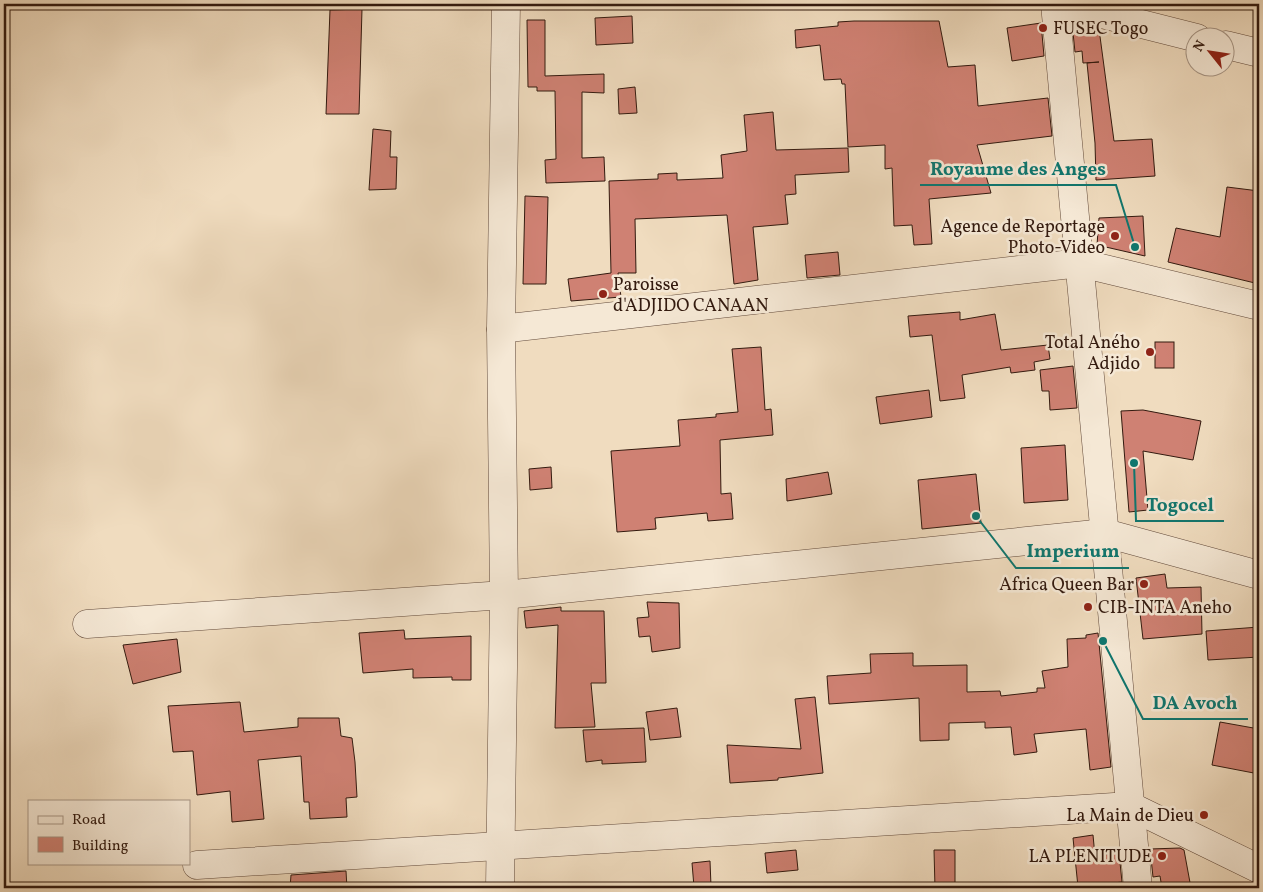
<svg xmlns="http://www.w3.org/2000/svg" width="1263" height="892" font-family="Vollkorn,serif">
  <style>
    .building { fill: #cf8173; stroke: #331a0f }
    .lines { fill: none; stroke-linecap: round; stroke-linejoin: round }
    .minor-casing { stroke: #624a3b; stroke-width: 29 }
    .minor { stroke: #f5e8d5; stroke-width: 28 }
    .poi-dot { fill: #8f2418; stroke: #f5e8d5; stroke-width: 2 }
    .labels { text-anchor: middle; stroke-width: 5; stroke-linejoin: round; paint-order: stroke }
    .poi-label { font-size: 18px; fill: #331a0f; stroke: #f5e8d5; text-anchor: end }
    .leader { fill: none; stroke: #0f766e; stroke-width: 2 }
    .callout-dot { fill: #0f766e; stroke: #f5e8d5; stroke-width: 2 }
    .callout-label { font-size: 19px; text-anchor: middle; font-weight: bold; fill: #0f766e; stroke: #f5e8d5; stroke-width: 5; stroke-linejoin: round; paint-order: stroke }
  </style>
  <rect width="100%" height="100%" fill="#f0dcbf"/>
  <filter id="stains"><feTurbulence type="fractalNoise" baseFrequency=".004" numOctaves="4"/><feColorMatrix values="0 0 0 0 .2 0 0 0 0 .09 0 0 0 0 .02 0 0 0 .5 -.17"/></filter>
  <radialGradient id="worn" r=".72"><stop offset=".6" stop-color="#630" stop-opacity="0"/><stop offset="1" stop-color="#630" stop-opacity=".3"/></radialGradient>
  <g class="building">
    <polygon points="362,9 359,114 326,114 330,10"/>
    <polygon points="632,16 633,43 596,45 595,18"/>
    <polygon points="527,20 545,20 545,76 604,74 604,93 582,92 582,158 604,157 605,181 546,183 545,160 556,159 555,91 537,91 537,87 528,87"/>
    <polygon points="854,21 939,21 948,67 975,65 978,106 1048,98 1052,136 977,145 991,193 929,199 932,244 914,245 912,225 894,226 892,168 885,169 885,145 848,147 845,84 842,84 841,79 824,80 820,45 796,48 795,30 838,26 838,22"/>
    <polygon points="1041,23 1044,56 1012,61 1007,28"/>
    <polygon points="1072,23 1099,29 1114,141 1152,139 1155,176 1096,180 1095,143 1087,63 1099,62 1083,63 1082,51 1075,52"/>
    <polygon points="635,87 637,113 619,114 618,89"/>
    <polygon points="773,112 776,150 848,148 849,172 795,175 796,194 785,195 788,224 753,227 758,280 734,284 727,215 635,219 636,273 618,273 621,297 571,301 568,279 611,273 609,181 658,179 658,174 677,173 677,180 723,178 721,155 747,151 744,115"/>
    <polygon points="373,129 391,131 390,157 397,157 396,189 369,190"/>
    <polygon points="1227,187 1259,191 1259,284 1168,262 1176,228 1220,237"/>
    <polygon points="525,196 548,197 546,284 523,284"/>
    <polygon points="1143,216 1145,256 1097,245 1099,218"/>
    <polygon points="838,252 840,275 807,278 805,255"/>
    <polygon points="960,312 960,320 995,314 1001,350 1048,345 1050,359 1034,362 1035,370 1011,373 1010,367 962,375 965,398 940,401 932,335 910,337 908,316"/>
    <rect x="1155" y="342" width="19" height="26"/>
    <polygon points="761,347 765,410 771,409 773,435 720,440 721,494 731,493 733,519 708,521 707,513 655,518 656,529 617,532 611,451 680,446 678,420 716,417 716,414 738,412 732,349"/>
    <polygon points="1073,366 1077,408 1050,410 1049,391 1042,391 1040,370"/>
    <polygon points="929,390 932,417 880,424 876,397"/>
    <polygon points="1143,410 1201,421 1193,460 1143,451 1148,510 1129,512 1121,411"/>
    <polygon points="1065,445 1068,500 1024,503 1021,448"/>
    <polygon points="551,467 552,488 530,490 529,469"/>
    <polygon points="828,472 832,494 787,501 786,479"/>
    <polygon points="976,474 981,523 922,529 918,480"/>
    <polygon points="1165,574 1167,588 1201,587 1202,634 1143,639 1136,578"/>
    <polygon points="647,602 679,603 680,648 652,652 650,636 639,637 637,618 649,617"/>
    <polygon points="561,607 561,611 604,611 606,683 591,683 595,727 555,728 558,625 526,628 524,611"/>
    <polygon points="1259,627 1259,657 1208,660 1206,631"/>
    <polygon points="404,630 405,639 471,636 471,680 452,680 452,677 413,678 413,669 363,673 359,633"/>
    <polygon points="1098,633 1111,767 1090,770 1086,729 1034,734 1037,752 1014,755 1011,727 985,728 985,722 949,723 949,740 920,741 919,698 829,704 827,676 871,673 870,654 913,653 913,666 967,665 967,692 1000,691 1001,696 1037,692 1037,688 1045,688 1042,671 1068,667 1067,639 1086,638 1086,635"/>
    <polygon points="177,639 181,672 133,684 123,645"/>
    <polygon points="815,697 823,773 778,778 778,780 730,783 727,745 801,749 795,699"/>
    <polygon points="240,702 244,732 298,727 298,718 339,718 341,736 352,738 355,762 357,797 346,798 347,817 310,819 309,802 304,802 301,756 258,760 264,819 232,822 230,791 197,795 193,751 173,752 168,706"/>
    <polygon points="677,708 681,737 650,740 646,712"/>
    <polygon points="1220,722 1259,729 1259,774 1212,765"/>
    <polygon points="644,728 646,762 602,764 602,760 586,762 583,730"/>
    <polygon points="1093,835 1095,856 1119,853 1122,882 1078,887 1073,838"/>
    <polygon points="1180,848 1184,850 1191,888 1162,888 1160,876 1153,877 1150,849"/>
    <polygon points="796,850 798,870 767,873 765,853"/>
    <polygon points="934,850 955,850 955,888 935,888"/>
    <polygon points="710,861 711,886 694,887 692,863"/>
    <polygon points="346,871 347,888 290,888 291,875"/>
  </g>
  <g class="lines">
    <defs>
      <g id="minor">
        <polyline points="1055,4 1138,888"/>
        <polyline points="1062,4 1197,38"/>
        <polyline points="1226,45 1259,53"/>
        <polyline points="501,329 1080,263 1259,306"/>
        <polyline points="87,624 504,595 1105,533 1259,575"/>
        <polyline points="197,865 1130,806 1259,869"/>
        <polyline points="500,888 504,595 501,329 506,4"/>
      </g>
    </defs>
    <use href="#minor" class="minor-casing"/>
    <use href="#minor" class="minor"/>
  </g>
  <g class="poi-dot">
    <circle cx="1043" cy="28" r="5"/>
    <circle cx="1115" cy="236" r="5"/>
    <circle cx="603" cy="294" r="5"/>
    <circle cx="1150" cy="352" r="5"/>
    <circle cx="1144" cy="584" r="5"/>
    <circle cx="1088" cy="607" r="5"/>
    <circle cx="1204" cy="815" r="5"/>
    <circle cx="1162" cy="856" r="5"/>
  </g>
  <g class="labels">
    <g class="poi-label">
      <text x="1053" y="34" text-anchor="start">FUSEC Togo</text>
      <text x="1105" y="232">Agence de Reportage<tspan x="1105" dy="21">Photo-Video</tspan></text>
      <text x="613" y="290" text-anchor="start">Paroisse<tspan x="613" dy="21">d'ADJIDO CANAAN</tspan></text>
      <text x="1140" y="348">Total Aného<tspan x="1140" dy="21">Adjido</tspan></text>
      <text x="1134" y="590">Africa Queen Bar</text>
      <text x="1098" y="613" text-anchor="start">CIB-INTA Aneho</text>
      <text x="1194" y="821">La Main de Dieu</text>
      <text x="1152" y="862">LA PLENITUDE</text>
    </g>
  </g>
  <path class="leader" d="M1135 247L1116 185H920M1134 463L1136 521H1224M976 516L1016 568H1129M1103 641L1143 719H1248"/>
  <g class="callout-dot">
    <circle cx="1135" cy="247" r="5"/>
    <circle cx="1134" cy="463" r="5"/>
    <circle cx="976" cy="516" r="5"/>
    <circle cx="1103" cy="641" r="5"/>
  </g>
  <g class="callout-label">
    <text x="1018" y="175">Royaume des Anges</text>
    <text x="1180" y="511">Togocel</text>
    <text x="1073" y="557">Imperium</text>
    <text x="1195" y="709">DA Avoch</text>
  </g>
  <rect width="1263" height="892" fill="none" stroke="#f0dcbf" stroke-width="20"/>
  <rect x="5" y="5" width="1253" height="882" fill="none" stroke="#331a0f" stroke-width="2.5"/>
  <rect x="10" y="10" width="1243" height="872" fill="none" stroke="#331a0f"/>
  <rect x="28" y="800" width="162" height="65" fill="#f5e8d5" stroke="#a79686"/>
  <rect x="38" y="816" width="25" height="8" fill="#f5e8d5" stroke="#a79686"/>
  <text x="72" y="824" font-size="15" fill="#331a0f">Road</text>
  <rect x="38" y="837" width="25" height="15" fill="#cf8173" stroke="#a79686"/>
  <text x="72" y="850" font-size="15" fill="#331a0f">Building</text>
  <g transform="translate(1210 52) rotate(300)"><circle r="24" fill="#f5e8d5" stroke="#a79686"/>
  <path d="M0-4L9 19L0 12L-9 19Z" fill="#8f2418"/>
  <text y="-8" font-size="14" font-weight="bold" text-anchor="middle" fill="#331a0f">N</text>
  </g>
  <rect width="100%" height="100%" filter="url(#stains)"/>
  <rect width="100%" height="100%" fill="url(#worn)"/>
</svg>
